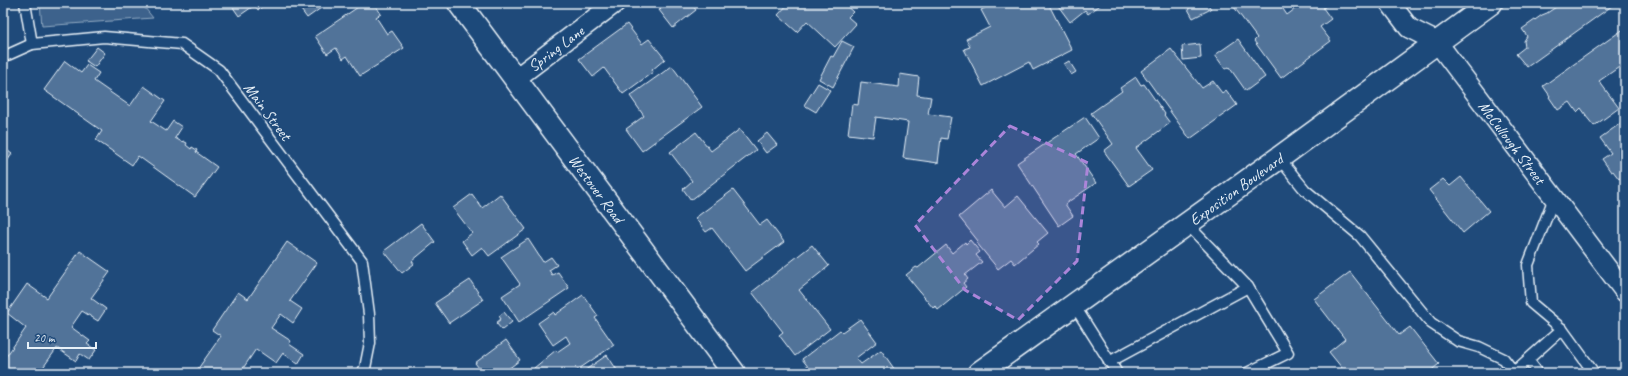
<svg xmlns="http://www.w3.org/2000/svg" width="1628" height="376" font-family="Caveat,sans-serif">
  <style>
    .green { fill: #3c628c; stroke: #92aac2 }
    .building { fill: #517399; stroke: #e8f1f8 }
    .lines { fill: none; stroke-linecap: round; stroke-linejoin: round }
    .lane-casing { stroke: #e8f1f8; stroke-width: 13 }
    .street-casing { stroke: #e8f1f8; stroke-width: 22 }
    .secondary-casing { stroke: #e8f1f8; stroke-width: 25 }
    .lane { stroke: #1f4a7a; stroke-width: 10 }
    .street { stroke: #1f4a7a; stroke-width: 19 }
    .secondary { stroke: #1f4a7a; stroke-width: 22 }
    .marked { fill: #ac85d9; fill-opacity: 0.2; stroke: #ac85d9; stroke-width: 3; stroke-dasharray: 8 5; stroke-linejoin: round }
    .labels { text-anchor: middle; stroke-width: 3; stroke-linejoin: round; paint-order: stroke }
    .street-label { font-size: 16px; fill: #e8f1f8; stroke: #1f4a7a }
  </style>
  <rect width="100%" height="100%" fill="#1f4a7a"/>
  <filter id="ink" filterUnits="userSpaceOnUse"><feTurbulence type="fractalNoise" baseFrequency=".025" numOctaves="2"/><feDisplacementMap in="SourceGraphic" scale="8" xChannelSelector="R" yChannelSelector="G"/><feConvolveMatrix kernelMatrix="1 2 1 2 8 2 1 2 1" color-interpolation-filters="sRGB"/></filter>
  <g filter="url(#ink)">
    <polygon class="green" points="40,3 141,3 153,18 42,26"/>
    <g class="building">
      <polygon points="230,3 267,3 258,10 255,5 239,16"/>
      <polygon points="296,3 328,3 307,18"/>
      <polygon points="329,3 342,3 334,9"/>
      <polygon points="364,3 374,3 381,14 376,17 387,34 392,31 404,48 360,76 347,56 343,59 336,48 327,54 315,36"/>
      <polygon points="667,3 691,3 696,10 673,28 659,10"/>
      <polygon points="789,3 794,3 796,5 798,3 843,3 853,12 848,17 856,24 835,47 807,21 797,32 778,15"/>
      <polygon points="994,3 1048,3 1072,50 1033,70 1029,62 983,86 964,49 970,47 966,39 990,27 981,10"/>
      <polygon points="1056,3 1103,3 1088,14 1085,10 1070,22"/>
      <polygon points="1198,3 1207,3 1211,9 1193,18 1188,9"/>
      <polygon points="1231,3 1279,3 1287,15 1303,3 1327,3 1328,5 1323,8 1331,19 1320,27 1331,41 1281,78 1254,41 1257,38"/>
      <polygon points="1564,3 1616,3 1527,67 1516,54 1525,47 1524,41 1527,36 1522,29 1542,15 1547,13 1559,5 1560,6"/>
      <polygon points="627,24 642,44 649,39 665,59 652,70 653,72 623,94 604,68 593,77 579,59"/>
      <polygon points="1625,28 1625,63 1599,81 1619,108 1594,126 1585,115 1586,115 1581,108 1577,112 1570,102 1558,110 1549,97 1550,96 1543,86"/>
      <polygon points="1238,39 1265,77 1246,91 1229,67 1225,69 1215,55"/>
      <polygon points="842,41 854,47 833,87 819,79 831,56 833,57"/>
      <polygon points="1200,44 1201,58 1183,60 1182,46"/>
      <polygon points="97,47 105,53 95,67 86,61"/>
      <polygon points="1171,49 1202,88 1213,81 1222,93 1226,90 1237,105 1190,139 1141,71"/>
      <polygon points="65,61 81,73 87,65 99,73 94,81 130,106 144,86 165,101 151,121 166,131 173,121 182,127 175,138 182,142 183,141 187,143 186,145 191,149 192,147 197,150 196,152 217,167 195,197 138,156 132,165 96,140 102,131 44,90"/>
      <polygon points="1069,61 1076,72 1071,75 1064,64"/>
      <polygon points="672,66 702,107 642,151 626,129 644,116 630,96"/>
      <polygon points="900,74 919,77 917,95 931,97 928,114 951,117 947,139 941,138 938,163 903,158 908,122 876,117 873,137 848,134 852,104 858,105 861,82 899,87"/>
      <polygon points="1136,77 1141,85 1144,84 1165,114 1164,115 1170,123 1136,148 1152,170 1129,186 1104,151 1113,144 1091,113 1122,91 1120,88"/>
      <polygon points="818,83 830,90 816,112 804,105"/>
      <polygon points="1085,117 1099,138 1076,154 1096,183 1065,204 1073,216 1059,226 1017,163"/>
      <polygon points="1625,120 1625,174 1619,179 1613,171 1611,172 1602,159 1611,153 1600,138"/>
      <polygon points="740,129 756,150 691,200 683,189 692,181 670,152 696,132 711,151"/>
      <polygon points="767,133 777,145 766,153 757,141"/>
      <polygon points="3,147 12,154 3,167"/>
      <polygon points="1461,177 1489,211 1463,233 1429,190 1443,179 1450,186"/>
      <polygon points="733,190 760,225 767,220 784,242 745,271 712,228 706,232 695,218"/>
      <polygon points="991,190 1005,207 1018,196 1048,233 1037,242 1039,244 1015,264 1011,259 998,269 976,242 978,241 959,217"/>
      <polygon points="472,194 482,208 500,194 526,229 489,256 482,247 472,255 462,241 472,233 453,208"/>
      <polygon points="421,223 435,242 412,261 414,264 402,273 384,251"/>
      <polygon points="528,239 543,262 551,257 557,265 549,270 552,275 558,272 569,288 519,322 502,296 520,284 501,257"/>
      <polygon points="970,240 980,252 976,255 982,262 965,275 968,279 963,283 966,287 938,310 935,306 933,308 906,275 916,267 918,268 946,245 952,253 965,242 966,244"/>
      <polygon points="287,242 317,263 290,301 302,309 293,323 281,314 271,328 291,341 289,344 304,354 298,364 283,353 276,363 256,349 240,373 195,373 221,336 212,330 238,292 248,299"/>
      <polygon points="812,245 829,266 799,290 830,329 795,356 779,335 783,332 752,292"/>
      <polygon points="80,251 110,272 91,298 106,309 98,321 82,311 71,327 90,341 87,344 96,350 89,360 80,354 76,361 57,348 39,373 3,373 3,361 26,328 7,313 27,284 47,298"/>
      <polygon points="1350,272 1399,335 1410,327 1439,364 1428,373 1346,373 1329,352 1345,339 1314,299"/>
      <polygon points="470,280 483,300 449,323 435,303"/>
      <polygon points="583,295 598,316 595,318 614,345 573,373 537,373 534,368 556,350 557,352 570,343 566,336 553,345 538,323 554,312 555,315"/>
      <polygon points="504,312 512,322 502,330 496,323 501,319 499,316"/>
      <polygon points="860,319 877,342 856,358 861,364 881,350 895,370 891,373 813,373 802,359 840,330 842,332"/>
      <polygon points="506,340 520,360 503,373 483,373 475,363"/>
      <polygon points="607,355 619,373 581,373"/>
    </g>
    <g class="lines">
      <defs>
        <g id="lane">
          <polyline points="25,3 32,44"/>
          <polyline points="3,57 32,44 104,37 182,44 219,70 362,261 369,314 370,343 365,368 362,373"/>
          <polyline points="1279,158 1305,190 1360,236 1431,323 1458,341 1479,347 1504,359 1514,372 1562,329 1531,303 1528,265 1554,198"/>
          <polyline points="1187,224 1248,287 1288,353 1247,373"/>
          <polyline points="1074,305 1117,373"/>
          <polyline points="1562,329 1594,373"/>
          <polyline points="1528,360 1538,373"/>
          <polyline points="1109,362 1248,287"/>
        </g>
        <g id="street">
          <path id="s1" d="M1390,3L1409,28L1437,42L1625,292"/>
          <path id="s2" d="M515,79L615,3"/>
        </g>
        <g id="secondary">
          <path id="s3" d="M459,3L734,373"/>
          <path id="s4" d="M979,373L1279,158L1491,3"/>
        </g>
      </defs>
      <use href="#lane" class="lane-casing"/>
      <use href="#street" class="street-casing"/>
      <use href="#secondary" class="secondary-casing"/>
      <use href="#lane" class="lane"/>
      <use href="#street" class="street"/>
      <use href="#secondary" class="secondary"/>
    </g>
  </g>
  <path class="marked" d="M1010,126L1088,163L1077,261L1018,320L965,290L915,225Z"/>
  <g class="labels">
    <g class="street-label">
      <text dy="6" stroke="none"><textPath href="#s2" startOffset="51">Spring Lane</textPath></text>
      <text transform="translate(268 111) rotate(53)" y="6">Main Street</text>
      <text dy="6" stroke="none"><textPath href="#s1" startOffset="188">McCullough Street</textPath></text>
      <text dy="6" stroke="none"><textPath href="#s3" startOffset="231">Westover Road</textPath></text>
      <text dy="6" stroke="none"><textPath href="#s4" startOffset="316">Exposition Boulevard</textPath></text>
    </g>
  </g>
  <rect width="1628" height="376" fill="none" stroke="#1f4a7a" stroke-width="16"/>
  <rect x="8" y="8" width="1612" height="360" fill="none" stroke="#e8f1f8" stroke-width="1.5" filter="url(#ink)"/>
  <path d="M28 342v6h68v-6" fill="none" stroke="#e8f1f8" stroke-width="2"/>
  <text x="34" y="342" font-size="12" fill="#e8f1f8" stroke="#1f4a7a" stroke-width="3" paint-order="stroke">20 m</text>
</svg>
